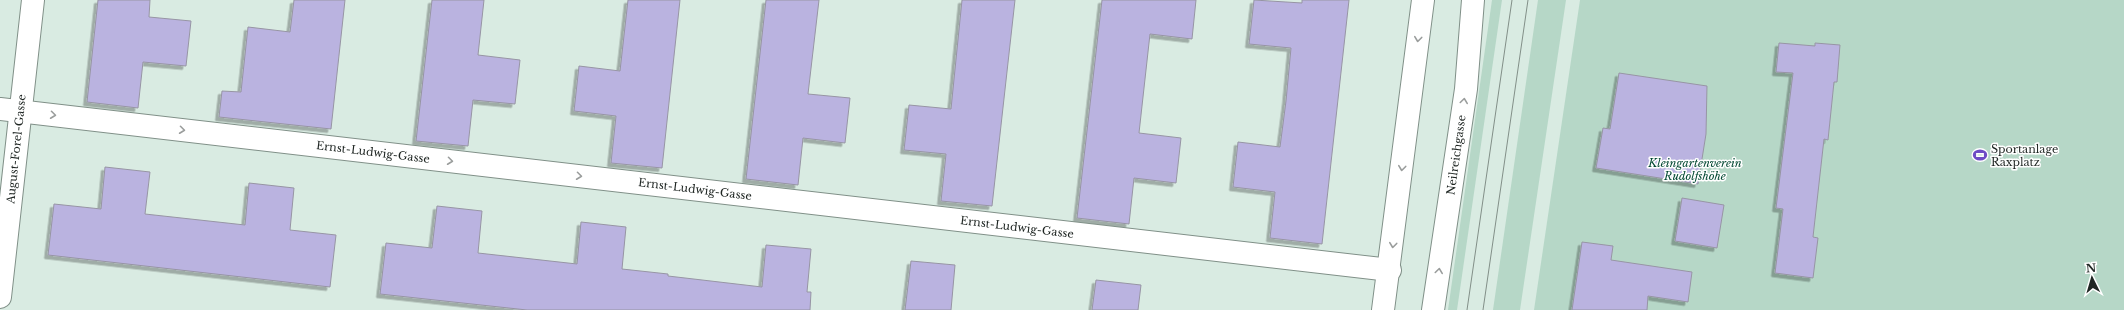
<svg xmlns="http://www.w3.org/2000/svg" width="2124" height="310" font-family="'Libre Baskerville',serif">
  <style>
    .green { fill: #b6d7c7 }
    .building { fill: #bab3e0; stroke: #9795a4; filter: url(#shadow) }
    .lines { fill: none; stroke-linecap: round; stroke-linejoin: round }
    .minor-casing { stroke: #809088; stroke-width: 24 }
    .minor { stroke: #fff; stroke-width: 22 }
    .tram { stroke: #828f88; stroke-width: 1 }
    .oneway { stroke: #9a9d9c }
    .labels { text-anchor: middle; stroke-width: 3; stroke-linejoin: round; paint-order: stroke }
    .street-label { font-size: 11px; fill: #1e2522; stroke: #fff }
    .poi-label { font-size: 11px; fill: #1e2522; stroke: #fff; text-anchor: start }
    .park-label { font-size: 11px; font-style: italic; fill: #004731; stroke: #fff }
  </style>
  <defs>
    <filter id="shadow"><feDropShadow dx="-3.5" dy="3.5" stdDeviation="0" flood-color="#0004"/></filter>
  </defs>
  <rect width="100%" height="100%" fill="#d9ebe2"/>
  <g class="green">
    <polygon points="1492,0 1502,0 1457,310 1448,310"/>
    <polygon points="1538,0 1566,0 1520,310 1493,310"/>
    <polygon points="1580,0 2124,0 2124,310 1534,310"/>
  </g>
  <g class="building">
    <polygon points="98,0 150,0 149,17 191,21 186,66 143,62 138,108 87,102"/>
    <polygon points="294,0 345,0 331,129 219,117 222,91 241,92 248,27 290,32"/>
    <polygon points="432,0 484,0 478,55 520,60 515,104 473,100 468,146 416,141"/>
    <polygon points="628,0 680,0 662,168 611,163 616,116 574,111 579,66 620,71"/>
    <polygon points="766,0 819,0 808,94 850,98 845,143 803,138 798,185 746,179"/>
    <polygon points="962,0 1015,0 992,206 941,201 946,154 904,150 909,105 951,109"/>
    <polygon points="1102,0 1196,0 1192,39 1150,34 1139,133 1181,138 1176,183 1134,178 1129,224 1077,218"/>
    <polygon points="1254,0 1302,3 1302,0 1349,0 1322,244 1270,238 1275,192 1233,187 1238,142 1280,147 1286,101 1291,48 1249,44"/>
    <polygon points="1779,43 1815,46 1815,43 1840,45 1837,82 1834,82 1828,140 1824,139 1813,237 1818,238 1813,278 1775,273 1783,209 1776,208 1793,73 1776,72"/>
    <polygon points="1619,73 1707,86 1706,134 1698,184 1596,168 1603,128 1610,129"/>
    <polygon points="105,167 150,172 145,214 245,225 249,183 294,188 290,230 336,235 330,287 48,255 54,204 101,209"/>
    <polygon points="1682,198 1724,205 1717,248 1675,241"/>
    <polygon points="437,206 482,211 478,253 577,264 581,222 626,227 622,269 668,274 668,276 762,287 766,245 811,249 807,292 811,292 810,310 527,310 380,294 386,243 432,248"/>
    <polygon points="1582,242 1613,246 1611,260 1692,272 1688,302 1648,296 1647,310 1572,310"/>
    <polygon points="911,261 955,265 951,310 905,310"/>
    <polygon points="1096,280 1141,285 1138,310 1092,310"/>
  </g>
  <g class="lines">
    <defs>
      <g id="minor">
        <polyline points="0,109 1390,270"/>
        <polyline points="0,297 33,0"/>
        <polyline points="1383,310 1423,0"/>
        <polyline points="1433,310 1466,89 1473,0"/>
      </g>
    </defs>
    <use href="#minor" class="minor-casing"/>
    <use href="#minor" class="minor"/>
    <g class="tram">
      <polyline points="1467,310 1512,0"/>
      <polyline points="1483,310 1528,0"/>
    </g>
  </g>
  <defs><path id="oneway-chevron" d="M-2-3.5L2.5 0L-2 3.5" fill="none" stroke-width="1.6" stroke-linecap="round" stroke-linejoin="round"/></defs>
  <g class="oneway">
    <use href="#oneway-chevron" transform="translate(1418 39) rotate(97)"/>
    <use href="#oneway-chevron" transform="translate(1464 101) rotate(-82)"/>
    <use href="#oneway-chevron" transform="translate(53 115) rotate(7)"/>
    <use href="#oneway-chevron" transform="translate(182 130) rotate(7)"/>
    <use href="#oneway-chevron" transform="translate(450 161) rotate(7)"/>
    <use href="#oneway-chevron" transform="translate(1402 168) rotate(97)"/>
    <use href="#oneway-chevron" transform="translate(579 176) rotate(7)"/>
    <use href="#oneway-chevron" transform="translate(1393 245) rotate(97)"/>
    <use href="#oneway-chevron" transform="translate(1439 271) rotate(-82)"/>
  </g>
  <defs>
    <symbol id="stadium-bare" viewBox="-9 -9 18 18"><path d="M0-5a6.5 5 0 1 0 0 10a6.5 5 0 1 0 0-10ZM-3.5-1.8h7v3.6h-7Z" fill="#6e4cc5" stroke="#fff" stroke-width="2.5" paint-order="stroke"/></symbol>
  </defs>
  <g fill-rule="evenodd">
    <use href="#stadium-bare" x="1970" y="145" width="20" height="20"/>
  </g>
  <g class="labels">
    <g class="street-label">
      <text transform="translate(16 149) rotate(-84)" y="4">August-Forel-Gasse</text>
      <text transform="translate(373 152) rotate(7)" y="4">Ernst-Ludwig-Gasse</text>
      <text transform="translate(1456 155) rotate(-82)" y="4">Neilreichgasse</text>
      <text transform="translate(695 189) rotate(7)" y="4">Ernst-Ludwig-Gasse</text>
      <text transform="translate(1017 227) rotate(7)" y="4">Ernst-Ludwig-Gasse</text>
    </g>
    <g class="poi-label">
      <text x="1991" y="153">Sportanlage<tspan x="1991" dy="13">Raxplatz</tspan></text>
    </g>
    <g class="park-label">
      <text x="1695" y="167">Kleingartenverein<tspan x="1695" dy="13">Rudolfshöhe</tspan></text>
    </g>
  </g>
  <g transform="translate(2092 278) rotate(355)" stroke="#ffffff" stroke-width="3" paint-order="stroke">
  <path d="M0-3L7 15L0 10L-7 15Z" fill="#1e2522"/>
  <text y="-6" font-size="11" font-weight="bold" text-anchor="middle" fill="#1e2522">N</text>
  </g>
</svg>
